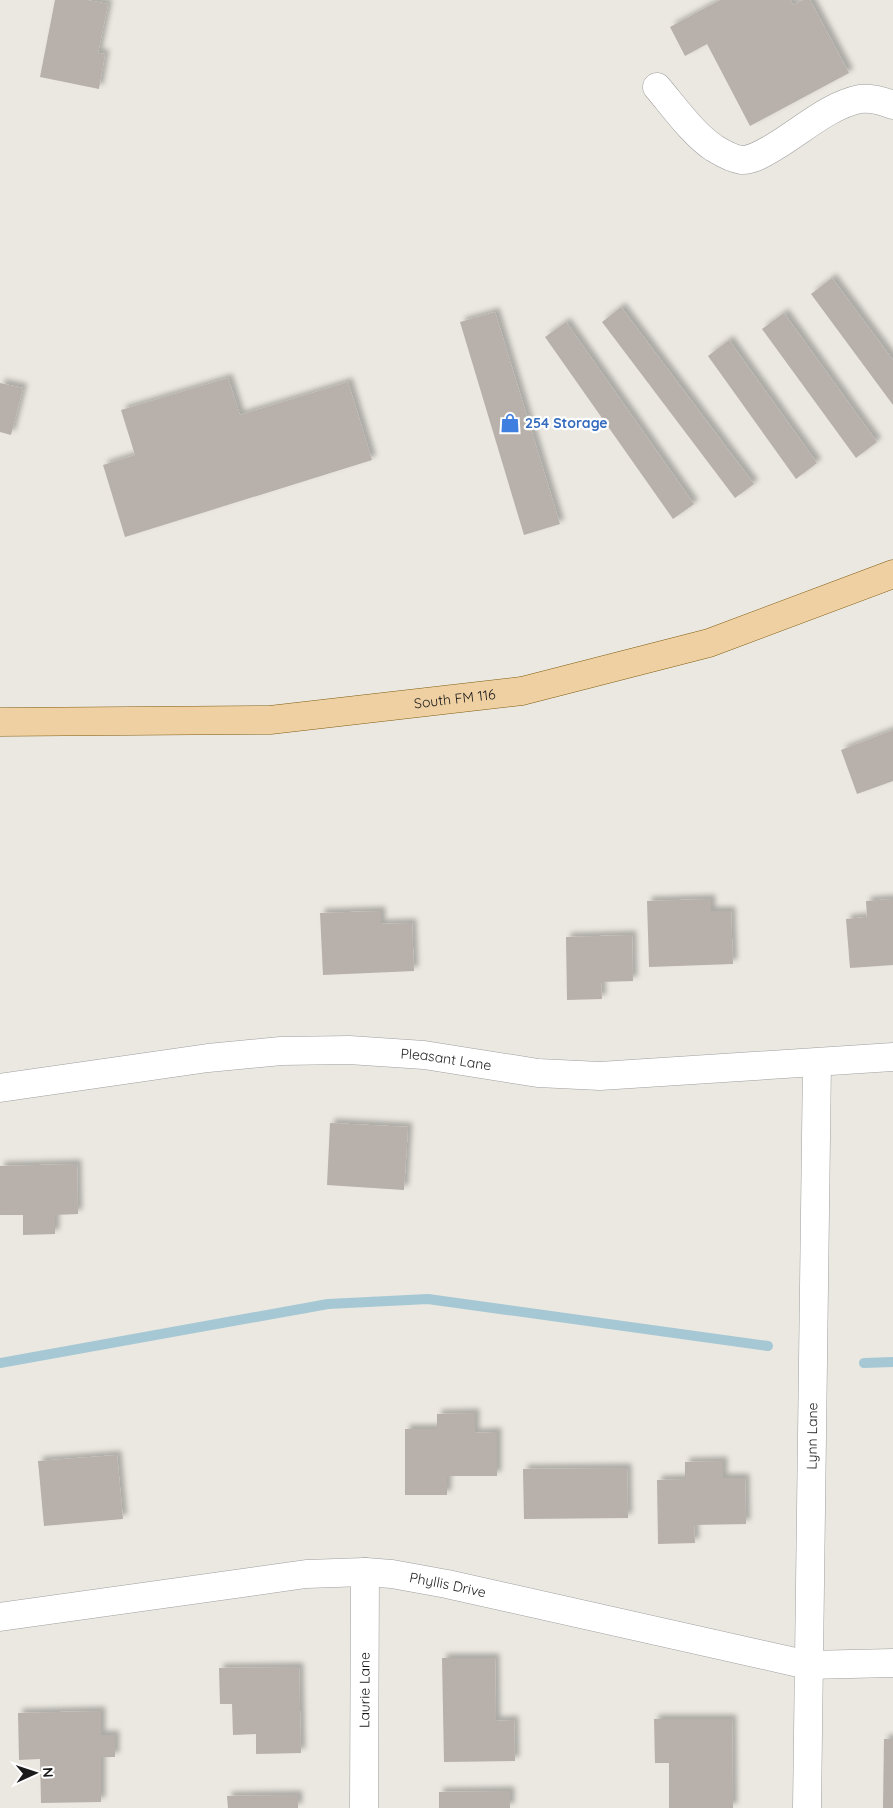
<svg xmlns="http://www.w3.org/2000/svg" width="893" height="1808" font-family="Quicksand,sans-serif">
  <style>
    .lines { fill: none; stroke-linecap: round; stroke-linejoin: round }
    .stream { stroke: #a6c8d4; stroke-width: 10 }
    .building { fill: #b8b1ab; filter: url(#shadow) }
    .minor-casing { stroke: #9f9f9f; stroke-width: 29 }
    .major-casing { stroke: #805e11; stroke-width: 29 }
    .minor { stroke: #fff; stroke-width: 28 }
    .major { stroke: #efd0a2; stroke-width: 28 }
    .labels { text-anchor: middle; stroke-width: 4.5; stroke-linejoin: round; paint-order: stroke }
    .shop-label { font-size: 14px; font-weight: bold; fill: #366cbe; stroke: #fff; text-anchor: start }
    .street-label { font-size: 14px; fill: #1b1b1b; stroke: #fff }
  </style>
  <defs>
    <filter id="shadow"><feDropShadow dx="4.5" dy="-4.5" stdDeviation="2.5" flood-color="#0004"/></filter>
  </defs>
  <rect width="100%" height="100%" fill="#ebe8e1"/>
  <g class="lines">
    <g class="stream">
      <polyline points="0,1363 328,1304 428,1299 768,1346"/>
      <polyline points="864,1363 893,1362"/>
    </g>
  </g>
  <g class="building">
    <polygon points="55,0 87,0 108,4 98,53 105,54 99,89 40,77"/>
    <polygon points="720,0 790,0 793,5 803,0 810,0 849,73 750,126 707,44 685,56 670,27"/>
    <polygon points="832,278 893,360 893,405 811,294"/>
    <polygon points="621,307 754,484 735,498 602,322"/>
    <polygon points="495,312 560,524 524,535 460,322"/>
    <polygon points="784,313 877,442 856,458 762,329"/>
    <polygon points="566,322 694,504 673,519 545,337"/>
    <polygon points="729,340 817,463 796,479 708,356"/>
    <polygon points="228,378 240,415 348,382 372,460 125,537 103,465 135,455 121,410"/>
    <polygon points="0,383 23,388 11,435 0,432"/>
    <polygon points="893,730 893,781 857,794 841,750"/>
    <polygon points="711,899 711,911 731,911 733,964 649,967 647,901"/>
    <polygon points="893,899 893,965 850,968 846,919 867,917 866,901"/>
    <polygon points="381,911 381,924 412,923 414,971 323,975 320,913"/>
    <polygon points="632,935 633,981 601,982 602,999 567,1000 566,937"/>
    <polygon points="330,1123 408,1127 404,1190 327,1185"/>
    <polygon points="77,1164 78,1214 55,1215 55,1234 23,1235 23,1215 0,1215 0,1166"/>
    <polygon points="475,1413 475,1433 497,1432 497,1476 447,1476 447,1495 405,1495 405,1429 437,1429 437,1414"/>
    <polygon points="117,1455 123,1519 44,1526 38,1461"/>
    <polygon points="723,1461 723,1478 745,1478 746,1524 694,1525 695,1543 658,1544 657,1480 685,1479 685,1462"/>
    <polygon points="627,1468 628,1518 524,1519 523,1469"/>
    <polygon points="442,1658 495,1658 496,1721 514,1720 515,1761 444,1762"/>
    <polygon points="299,1667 301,1753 256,1754 256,1734 233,1735 232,1704 220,1704 219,1668"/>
    <polygon points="101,1711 101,1735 115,1735 115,1757 101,1757 101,1802 41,1803 40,1759 19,1760 18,1713"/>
    <polygon points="654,1719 732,1719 733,1808 669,1808 669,1763 655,1763"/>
    <polygon points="884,1739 893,1739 893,1808 883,1808"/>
    <polygon points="510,1791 510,1808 439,1808 439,1792"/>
    <polygon points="298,1795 298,1808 228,1808 227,1796"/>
  </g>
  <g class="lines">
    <defs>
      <g id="minor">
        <path d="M657,87C674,107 693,134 714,148C722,153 733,159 742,160C753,160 764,153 774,147C800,132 829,105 860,99C871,98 883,101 893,105"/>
        <path id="s1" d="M0,1088L208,1058L281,1051L349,1050L424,1055L538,1073L600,1076L893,1057"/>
        <path id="s2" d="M0,1617L306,1574L365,1572L392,1574L447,1584L808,1665L893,1663"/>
        <path id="s3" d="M364,1808L365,1572"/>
        <path id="s4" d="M807,1808L817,1063"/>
      </g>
      <g id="major">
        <path id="s5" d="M0,722L270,720L522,691L709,643L893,574"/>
      </g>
    </defs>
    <use href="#minor" class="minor-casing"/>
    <use href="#major" class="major-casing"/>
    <use href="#minor" class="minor"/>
    <use href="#major" class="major"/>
  </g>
  <defs>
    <symbol id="shop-bare" viewBox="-9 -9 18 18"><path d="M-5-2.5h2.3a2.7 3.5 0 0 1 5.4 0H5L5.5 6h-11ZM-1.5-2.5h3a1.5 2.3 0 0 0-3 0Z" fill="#3f7fe0" stroke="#fff" stroke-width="2.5" paint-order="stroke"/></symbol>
  </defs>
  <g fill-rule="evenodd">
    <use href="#shop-bare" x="496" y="409" width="28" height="28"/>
  </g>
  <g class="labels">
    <g class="shop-label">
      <text x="525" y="428">254 Storage</text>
    </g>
    <g class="street-label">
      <text dy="5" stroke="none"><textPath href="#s5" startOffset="456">South FM 116</textPath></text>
      <text dy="5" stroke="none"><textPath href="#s1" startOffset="449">Pleasant Lane</textPath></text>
      <text dy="5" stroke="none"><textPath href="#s4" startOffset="372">Lynn Lane</textPath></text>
      <text dy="5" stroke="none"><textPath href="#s2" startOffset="452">Phyllis Drive</textPath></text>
      <text dy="5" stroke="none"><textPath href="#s3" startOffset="118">Laurie Lane</textPath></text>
    </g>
  </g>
  <g transform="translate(35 1773) rotate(87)" stroke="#ffffff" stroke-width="4" paint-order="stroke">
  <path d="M0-4L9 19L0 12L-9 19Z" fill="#1b1b1b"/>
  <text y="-8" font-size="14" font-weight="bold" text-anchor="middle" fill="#1b1b1b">N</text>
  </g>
</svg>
